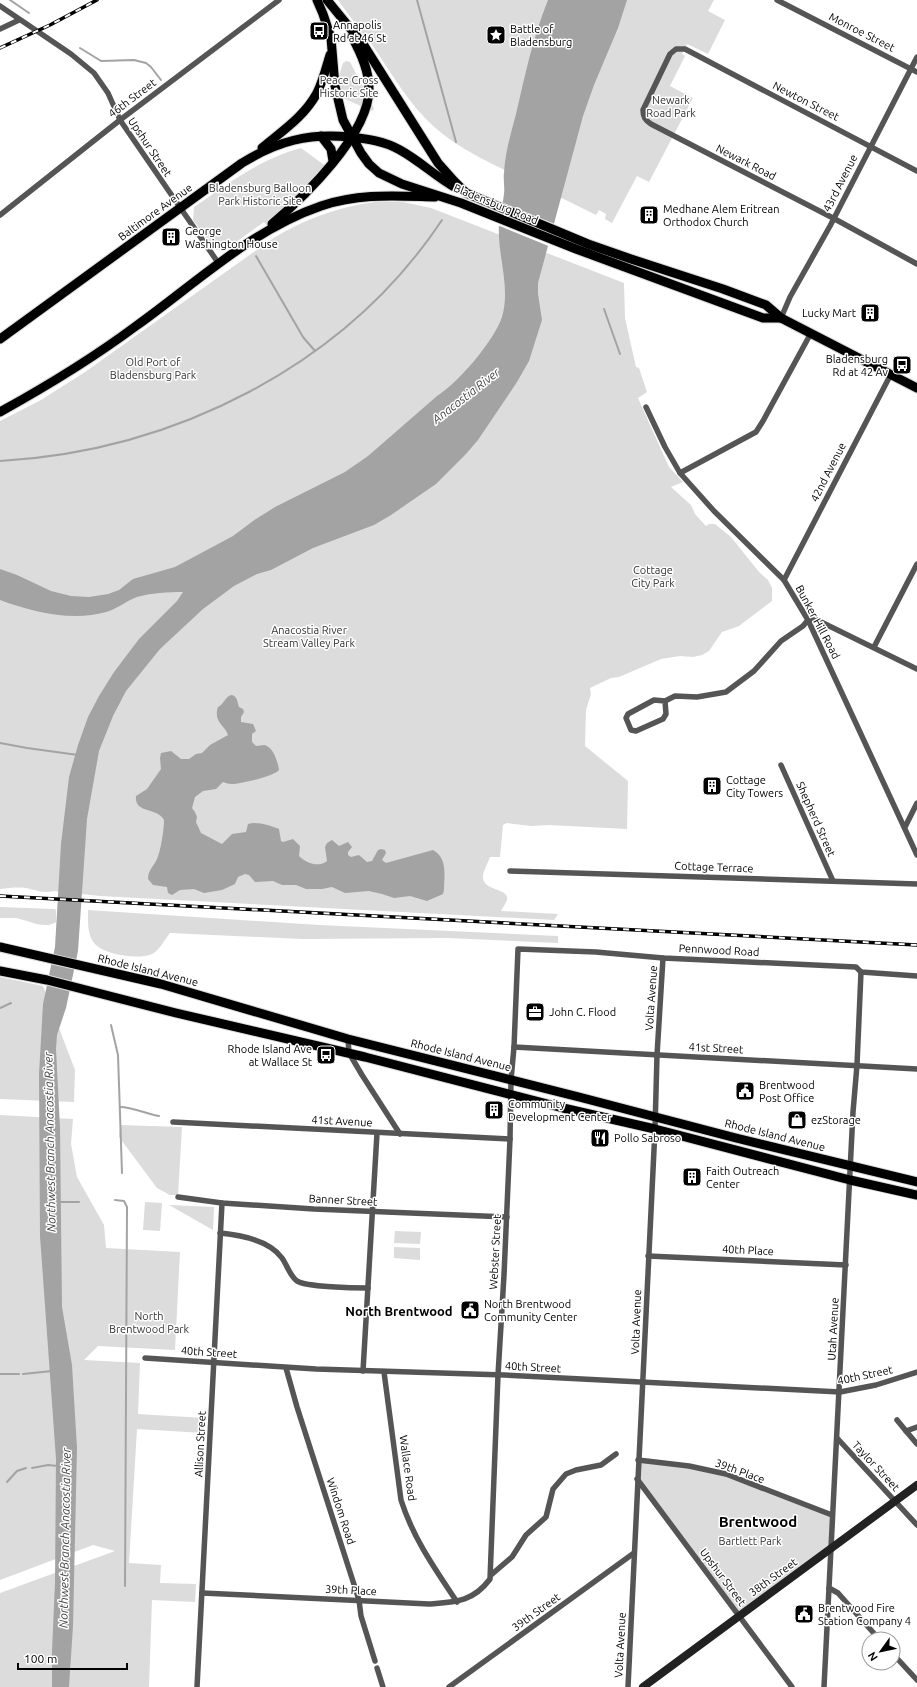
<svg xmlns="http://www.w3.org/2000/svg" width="917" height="1687" font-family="Ubuntu,sans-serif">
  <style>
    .green { fill: #dcdcdc }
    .water { fill: #a3a3a3 }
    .pier { fill: #fff }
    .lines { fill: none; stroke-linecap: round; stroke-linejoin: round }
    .stream { stroke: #a3a3a3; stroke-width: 2 }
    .primary-casing { stroke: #dbdbdb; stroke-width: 11 }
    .minor { stroke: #555; stroke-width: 5.5 }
    .secondary { stroke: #222; stroke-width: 8 }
    .primary { stroke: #000; stroke-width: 9 }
    .rail-casing { stroke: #000; stroke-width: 3.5 }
    .rail { stroke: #fff; stroke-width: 2; stroke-dasharray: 6; stroke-linecap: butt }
    .labels { text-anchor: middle; stroke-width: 3; stroke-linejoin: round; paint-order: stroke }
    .poi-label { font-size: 11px; fill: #000; stroke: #fff; text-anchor: start }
    .street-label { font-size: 11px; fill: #000; stroke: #fff }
    .park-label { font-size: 11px; fill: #333; stroke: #fff }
    .water-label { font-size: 12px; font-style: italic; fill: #444; stroke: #fff }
    .quarter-label { font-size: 13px; font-weight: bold; fill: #000; stroke: #fff }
    .district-label { font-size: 15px; font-weight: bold; fill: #000; stroke: #fff }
  </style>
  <rect width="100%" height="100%" fill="#fff"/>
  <g class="green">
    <path d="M338,0H714L708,11L725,20L708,54L687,44L682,54L685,56L670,86L693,98L649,182L637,176L612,223L605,219L606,214L599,210L596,215C570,202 543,189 517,176C484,160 451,145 425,118C402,94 386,64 366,36L365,37Z"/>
    <polygon points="346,61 350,62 372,104 374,109 372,111 338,96 335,90 343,63"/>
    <path d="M301,148L327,167L306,190L268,226L264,222L226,249L218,250L214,249L193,220L194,207C229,183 260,159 301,148Z"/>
    <path d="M375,202H403L431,208L624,283L625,318L636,367L639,368L647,392L638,398L669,467L683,482L671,487L691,505L695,514L706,526L709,524H715L731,537L759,572L768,580L772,588V601L739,626L722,632L709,651L702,655L693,657L680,656L661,659L619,677L611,678L590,688L591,694L586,710L585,746L628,781L627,829L549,825L531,826L507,823L503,825L500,857H490C488,863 484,869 483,875C481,892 510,887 507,900C506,903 503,907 501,911L558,914L554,920L100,896L54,891C45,894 35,890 26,888C17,887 9,888 0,889V421L41,400L85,372L272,239C305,219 337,207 375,202Z"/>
    <path d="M0,907L54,909L56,910V922C45,930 27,920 16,918C11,918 5,918 0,918Z"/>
    <path d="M88,910L319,925L558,936V943L448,938L302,939L170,933C165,939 159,951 152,954C138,960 104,955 94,943C87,934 88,921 88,910Z"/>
    <polygon points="0,977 43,986 75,1070 74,1102 0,1099"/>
    <polygon points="0,1115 73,1119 71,1144 77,1177 104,1225 106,1248 180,1252 175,1350 98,1346 84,1360 140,1363 138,1414 205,1418 204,1433 137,1429 129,1563 161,1565 160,1583 196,1584 195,1602 152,1600 149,1687 0,1687 0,1593 115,1551 93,1545 0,1580"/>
    <polygon points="120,1125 182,1127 178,1195 170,1195 157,1188 119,1137"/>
    <polygon points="145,1202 162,1203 160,1231 143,1230"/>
    <polygon points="169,1205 214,1207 213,1230"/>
    <polygon points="395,1231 421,1232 420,1244 394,1243"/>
    <polygon points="394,1247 420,1248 420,1260 394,1258"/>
    <polygon points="638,1460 714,1471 832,1515 831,1549 739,1615 637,1479"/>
  </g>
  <g class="water">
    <path d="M548,0H627L618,28L594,85L583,116L538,283V294L542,320L529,361L517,382L478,440L466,454L436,484L391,515L374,525L313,548L271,570L257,574L234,586L203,609L160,649L126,691L113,716L99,751L87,819L78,951L66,1008L57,1035L56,1049L60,1128L62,1307L72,1365L77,1448L73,1626L69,1687H52V1651L55,1582L56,1459L40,1236L39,1074L43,1004L55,947L61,844L69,777L78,745L88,717L99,696L114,672L139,639L177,601L183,592C169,592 150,593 137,597C126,601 117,609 106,612C73,622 32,612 0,600V569L17,575L51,591L71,596L89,597L108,594L119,590L133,579L175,567L233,536L253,521L275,507L345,472L368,456L437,396C458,383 494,341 502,317C511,286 497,256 499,224C500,214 503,204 504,194C505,187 503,180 504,173C505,153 511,133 516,114C525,75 533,37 548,0Z"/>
    <path d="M231,695C238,696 237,702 239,707L243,709L244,712L241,717V722L253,724L256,731L252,734V742L256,746C259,746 262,745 265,745C274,748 278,763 279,770C275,776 240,784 232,784C229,784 226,783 223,782L216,789L203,791L195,797L192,808L195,812L197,817L196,822L201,833L222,844L232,834L246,832L248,824C257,821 271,826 279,829L281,841L283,842L293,839L300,846L299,856C306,863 319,868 327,861L325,847L327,843L332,840L339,846L348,842L352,847L348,852V855L351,857L359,855L367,862L372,861L378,850L381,849L385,850L386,853L382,860L386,863L433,850C448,858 444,876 444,890L443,894L427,901L410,896L394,898L382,894L369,891L345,893L332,887L322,889H306L296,885H282L273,881L255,882L249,875L245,874L238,877L235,884L222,890L204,893L194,889L180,890L172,895L168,893L167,887L153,885L148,879C148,870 154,866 157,859C161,850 164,829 164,820C157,807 134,814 136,796L147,789L161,769L160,758L161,753L171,751L181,759H189L196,754L202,753L210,745L228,735C225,725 213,722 218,707C224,704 225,697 231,695Z"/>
  </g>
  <polygon class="pier" points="501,202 557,225 551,247 497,225"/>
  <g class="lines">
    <g class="stream">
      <polyline points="10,0 29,13"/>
      <polyline points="417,0 456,142"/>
      <polyline points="80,48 101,61 134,60 146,63 151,67 161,80"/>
      <polyline points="256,256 303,337 315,351"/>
      <polyline points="604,309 620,354"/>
      <path d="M0,461C174,451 345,366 442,220"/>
      <polyline points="0,743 27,748 78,755"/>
      <polyline points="0,1008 11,1003"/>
      <polyline points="111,1025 118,1055 122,1173"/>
      <path d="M120,1107C133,1107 146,1114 159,1116"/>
      <polyline points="115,1200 124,1201 127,1207 125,1586"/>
      <polyline points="58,1202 79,1202"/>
      <polyline points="0,1374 19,1374"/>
      <polyline points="23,1374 52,1371"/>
      <polyline points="32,1468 48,1465 58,1466"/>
      <polyline points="7,1482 17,1471 26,1468"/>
    </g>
    <defs>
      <g id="primary">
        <polyline points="317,0 323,14 331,38 335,86 343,120 361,153 369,164 379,173 402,184 461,203 576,249 763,318 781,318"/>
        <polyline points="327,0 363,44 438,163 454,181 466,193 588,244 631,259 723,289 766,305 781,318 917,388"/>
        <polyline points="321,136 331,149 333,161"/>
        <path d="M262,148C282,131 304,117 317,93C323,81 326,68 330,55"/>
        <path d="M272,224C305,196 369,134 369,89C369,70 361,53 352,37"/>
        <path d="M0,339L242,163C278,141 308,133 350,137C368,139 384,141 400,150C420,161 436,177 456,188"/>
        <path d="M0,412C47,386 93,358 136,326C195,284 251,230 321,206C360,193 395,196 435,197"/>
        <polyline points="0,947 161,984 348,1039 579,1097 736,1138 917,1182"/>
        <polyline points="0,971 47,980 176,1013 365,1057 563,1108 655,1129 850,1180 917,1195"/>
      </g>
    </defs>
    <use href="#primary" class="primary-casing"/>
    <g class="minor">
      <polyline points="777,0 917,72"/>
      <polyline points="0,6 71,54 94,73 108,93 120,120 219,264"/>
      <polyline points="0,29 19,20"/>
      <path d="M917,171L685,49H676L670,54L643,110C643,117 645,120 651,124L833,218L917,264"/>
      <polyline points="0,215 120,120 279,0"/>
      <polyline points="781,318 790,297 830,226 917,57"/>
      <polyline points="646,407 665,447 680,473 714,511 784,580 808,620 917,855"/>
      <polyline points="680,473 756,432 763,421 811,333"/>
      <polyline points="784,580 891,374"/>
      <polyline points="808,620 817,620 917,669"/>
      <polyline points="874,647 917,564"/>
      <polyline points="665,701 666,714 663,719 636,731 631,730 626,718 628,714 654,700 665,701 675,696 697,697 726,692 754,671 781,641 803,626 808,620"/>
      <polyline points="781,765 833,881"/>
      <polyline points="905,827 917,803"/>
      <polyline points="510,871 917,884"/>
      <polyline points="348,1039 349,1053 362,1075 400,1134"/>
      <polyline points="514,1047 917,1069"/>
      <polyline points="173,1122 510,1139"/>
      <polyline points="178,1197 222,1203 314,1209 507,1217"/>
      <path d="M220,1233C241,1235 269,1240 282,1258C287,1265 290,1276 297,1281C305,1287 356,1288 368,1288"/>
      <polyline points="648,1256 846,1265"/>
      <polyline points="145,1358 316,1369 504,1375 840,1392 876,1385 917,1372"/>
      <polyline points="286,1368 297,1407 359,1600 361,1616 375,1661"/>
      <polyline points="363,1371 377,1133"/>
      <path d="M384,1372L401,1500C413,1538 435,1569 457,1602"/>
      <polyline points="897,1420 906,1431 917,1427"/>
      <polyline points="906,1431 917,1444"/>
      <polyline points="837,1438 917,1525"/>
      <polyline points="638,1460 689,1466 726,1474 832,1515"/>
      <polyline points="637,1479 792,1687"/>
      <polyline points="491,1575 512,1557 526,1535 546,1517 553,1489 566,1474 576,1470 601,1465 616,1454"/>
      <polyline points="829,1588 838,1593 879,1639"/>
      <path d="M202,1593L429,1604C455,1602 473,1602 490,1579L498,1375L504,1275L510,1139L511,1080L514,1047L518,949L596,952L663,958L856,967L861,972L917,976"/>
      <polyline points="893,1654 917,1680"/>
      <polyline points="377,1668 383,1687"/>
      <polyline points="197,1687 222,1203"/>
      <polyline points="449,1687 634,1553"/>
      <polyline points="628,1687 655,1129 657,1055 663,958"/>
      <polyline points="824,1687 853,1112 857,1065 861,972"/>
    </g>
    <polyline class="secondary" points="643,1687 917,1485"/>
    <use href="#primary" class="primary"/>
    <defs>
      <g id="rail">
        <polyline points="0,48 50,25 97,0"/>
        <polyline points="0,896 917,945"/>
      </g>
    </defs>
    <use href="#rail" class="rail-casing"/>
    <use href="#rail" class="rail"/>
  </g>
  <defs>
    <symbol id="bus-square" viewBox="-11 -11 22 22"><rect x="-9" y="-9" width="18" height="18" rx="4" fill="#000" stroke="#fff"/><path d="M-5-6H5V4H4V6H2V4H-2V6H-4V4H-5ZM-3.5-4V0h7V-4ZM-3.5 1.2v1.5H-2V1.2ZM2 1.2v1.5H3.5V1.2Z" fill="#fff"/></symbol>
    <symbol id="sight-square" viewBox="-11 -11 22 22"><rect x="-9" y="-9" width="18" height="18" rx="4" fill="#000" stroke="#fff"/><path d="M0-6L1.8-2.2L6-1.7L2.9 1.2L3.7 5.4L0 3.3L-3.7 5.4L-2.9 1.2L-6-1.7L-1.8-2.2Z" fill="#fff"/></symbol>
    <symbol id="building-square" viewBox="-11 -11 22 22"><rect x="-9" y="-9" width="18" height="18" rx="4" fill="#000" stroke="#fff"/><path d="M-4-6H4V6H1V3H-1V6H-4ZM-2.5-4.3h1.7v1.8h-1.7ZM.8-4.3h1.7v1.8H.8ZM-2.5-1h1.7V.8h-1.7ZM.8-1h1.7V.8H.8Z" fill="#fff"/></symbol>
    <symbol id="office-square" viewBox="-11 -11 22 22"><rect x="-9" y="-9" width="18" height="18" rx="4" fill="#000" stroke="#fff"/><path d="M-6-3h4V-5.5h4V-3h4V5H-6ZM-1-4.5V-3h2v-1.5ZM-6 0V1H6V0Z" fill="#fff"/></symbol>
    <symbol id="civic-square" viewBox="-11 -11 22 22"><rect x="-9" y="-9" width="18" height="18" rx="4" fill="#000" stroke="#fff"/><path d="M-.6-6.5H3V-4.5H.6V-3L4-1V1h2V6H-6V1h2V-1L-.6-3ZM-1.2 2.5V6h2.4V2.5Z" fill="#fff"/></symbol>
    <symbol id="shop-square" viewBox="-11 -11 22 22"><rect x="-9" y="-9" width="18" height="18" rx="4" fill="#000" stroke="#fff"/><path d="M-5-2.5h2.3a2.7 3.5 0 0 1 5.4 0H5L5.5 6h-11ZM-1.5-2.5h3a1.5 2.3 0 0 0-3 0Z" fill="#fff"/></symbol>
    <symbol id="restaurant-square" viewBox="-11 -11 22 22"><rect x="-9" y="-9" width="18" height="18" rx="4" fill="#000" stroke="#fff"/><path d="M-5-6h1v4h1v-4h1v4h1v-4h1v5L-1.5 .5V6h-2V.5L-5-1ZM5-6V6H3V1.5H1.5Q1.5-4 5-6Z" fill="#fff"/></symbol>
  </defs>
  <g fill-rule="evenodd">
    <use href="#bus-square" x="308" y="20" width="22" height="22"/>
    <use href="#sight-square" x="485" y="24" width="22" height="22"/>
    <use href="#building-square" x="638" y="204" width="22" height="22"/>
    <use href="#building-square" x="160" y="226" width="22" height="22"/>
    <use href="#building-square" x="859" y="302" width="22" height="22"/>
    <use href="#bus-square" x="891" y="354" width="22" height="22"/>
    <use href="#building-square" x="701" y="775" width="22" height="22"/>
    <use href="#office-square" x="524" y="1001" width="22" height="22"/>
    <use href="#bus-square" x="315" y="1044" width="22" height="22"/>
    <use href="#civic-square" x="734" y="1080" width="22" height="22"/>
    <use href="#building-square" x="483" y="1099" width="22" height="22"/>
    <use href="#shop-square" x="786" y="1109" width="22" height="22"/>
    <use href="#restaurant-square" x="589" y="1127" width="22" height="22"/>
    <use href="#building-square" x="681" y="1166" width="22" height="22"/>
    <use href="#civic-square" x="459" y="1299" width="22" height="22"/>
    <use href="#civic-square" x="793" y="1603" width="22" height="22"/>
  </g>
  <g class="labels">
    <g class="poi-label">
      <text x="333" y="29">Annapolis<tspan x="333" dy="13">Rd at 46 St</tspan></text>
      <text x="510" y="33">Battle of<tspan x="510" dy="13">Bladensburg</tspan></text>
      <text x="663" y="213">Medhane Alem Eritrean<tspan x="663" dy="13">Orthodox Church</tspan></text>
      <text x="185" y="235">George<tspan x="185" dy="13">Washington House</tspan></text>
      <text x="856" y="317" text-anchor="end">Lucky Mart</text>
      <text x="888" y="363" text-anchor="end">Bladensburg<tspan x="888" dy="13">Rd at 42 Av</tspan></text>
      <text x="726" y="784">Cottage<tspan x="726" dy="13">City Towers</tspan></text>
      <text x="549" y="1016">John C. Flood</text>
      <text x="312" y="1053" text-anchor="end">Rhode Island Ave<tspan x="312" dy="13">at Wallace St</tspan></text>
      <text x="759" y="1089">Brentwood<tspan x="759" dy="13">Post Office</tspan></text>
      <text x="508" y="1108">Community<tspan x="508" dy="13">Development Center</tspan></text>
      <text x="811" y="1124">ezStorage</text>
      <text x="614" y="1142">Pollo Sabroso</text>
      <text x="706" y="1175">Faith Outreach<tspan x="706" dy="13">Center</tspan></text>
      <text x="484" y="1308">North Brentwood<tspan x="484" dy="13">Community Center</tspan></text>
      <text x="818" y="1612">Brentwood Fire<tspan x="818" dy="13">Station Company 4</tspan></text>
    </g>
    <g class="street-label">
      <text transform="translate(862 32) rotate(27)" y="4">Monroe Street</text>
      <text transform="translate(132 98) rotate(-37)" y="4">46th Street</text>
      <text transform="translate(806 101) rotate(27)" y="4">Newton Street</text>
      <text transform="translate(150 147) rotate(56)" y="4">Upshur Street</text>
      <text transform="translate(746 162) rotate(27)" y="4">Newark Road</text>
      <text transform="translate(840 183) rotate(-63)" y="4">43rd Avenue</text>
      <text transform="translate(496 204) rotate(22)" y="4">Bladensburg Road</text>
      <text transform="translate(155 212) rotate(-36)" y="4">Baltimore Avenue</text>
      <text transform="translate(828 472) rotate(-63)" y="4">42nd Avenue</text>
      <text transform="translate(818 622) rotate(62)" y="4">Bunker Hill Road</text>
      <text transform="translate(816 819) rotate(66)" y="4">Shepherd Street</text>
      <text transform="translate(714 867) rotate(2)" y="4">Cottage Terrace</text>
      <text transform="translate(719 950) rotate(3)" y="4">Pennwood Road</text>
      <text transform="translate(148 970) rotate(14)" y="4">Rhode Island Avenue</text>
      <text transform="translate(651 998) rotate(-86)" y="4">Volta Avenue</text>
      <text transform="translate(716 1048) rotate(3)" y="4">41st Street</text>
      <text transform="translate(461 1055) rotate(14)" y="4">Rhode Island Avenue</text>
      <text transform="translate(342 1121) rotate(3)" y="4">41st Avenue</text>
      <text transform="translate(775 1135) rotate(14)" y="4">Rhode Island Avenue</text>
      <text transform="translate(343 1200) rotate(3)" y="4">Banner Street</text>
      <text transform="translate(748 1250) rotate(3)" y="4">40th Place</text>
      <text transform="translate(495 1252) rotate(-87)" y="4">Webster Street</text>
      <text transform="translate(636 1322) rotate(-88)" y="4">Volta Avenue</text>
      <text transform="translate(833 1329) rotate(-87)" y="4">Utah Avenue</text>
      <text transform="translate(209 1352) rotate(4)" y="4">40th Street</text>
      <text transform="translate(533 1367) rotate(3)" y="4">40th Street</text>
      <text transform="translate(865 1375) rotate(-12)" y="4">40th Street</text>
      <text transform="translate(200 1444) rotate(-87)" y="4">Allison Street</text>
      <text transform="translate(876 1466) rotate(47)" y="4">Taylor Street</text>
      <text transform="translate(408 1468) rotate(82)" y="4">Wallace Road</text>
      <text transform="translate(740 1471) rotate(20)" y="4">39th Place</text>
      <text transform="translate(341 1511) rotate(72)" y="4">Windom Road</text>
      <text transform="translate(723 1577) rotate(53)" y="4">Upshur Street</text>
      <text transform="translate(773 1577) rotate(-36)" y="4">38th Street</text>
      <text transform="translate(351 1590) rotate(3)" y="4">39th Place</text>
      <text transform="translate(536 1612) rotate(-36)" y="4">39th Street</text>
      <text transform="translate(620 1645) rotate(-87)" y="4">Volta Avenue</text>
    </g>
    <g class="park-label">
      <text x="349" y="84">Peace Cross<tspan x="349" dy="13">Historic Site</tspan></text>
      <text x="671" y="104">Newark<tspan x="671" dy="13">Road Park</tspan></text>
      <text x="260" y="192">Bladensburg Balloon<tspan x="260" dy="13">Park Historic Site</tspan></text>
      <text x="153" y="366">Old Port of<tspan x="153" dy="13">Bladensburg Park</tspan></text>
      <text x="653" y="574">Cottage<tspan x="653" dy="13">City Park</tspan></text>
      <text x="309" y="634">Anacostia River<tspan x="309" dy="13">Stream Valley Park</tspan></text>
      <text x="149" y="1320">North<tspan x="149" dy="13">Brentwood Park</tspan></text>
      <text x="750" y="1545">Bartlett Park</text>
    </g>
    <g class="water-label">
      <text transform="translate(466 396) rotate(-38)" y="4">Anacostia River</text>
      <text transform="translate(50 1142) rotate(-91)" y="4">Northwest Branch Anacostia River</text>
      <text transform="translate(65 1538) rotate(-89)" y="4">Northwest Branch Anacostia River</text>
    </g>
    <g class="quarter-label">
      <text x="399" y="1316">North Brentwood</text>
    </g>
    <g class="district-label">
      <text x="758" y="1527">Brentwood</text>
    </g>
  </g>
  <g transform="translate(881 1651) rotate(237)"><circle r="19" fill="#ffffff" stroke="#999999"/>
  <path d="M0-3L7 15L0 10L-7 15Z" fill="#000000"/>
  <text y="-6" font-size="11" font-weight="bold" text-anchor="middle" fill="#000000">N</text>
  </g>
  <path d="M18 1663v6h109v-6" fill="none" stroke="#000000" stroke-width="2"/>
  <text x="24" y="1663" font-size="12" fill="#000000" stroke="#ffffff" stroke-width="3" paint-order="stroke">100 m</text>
</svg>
